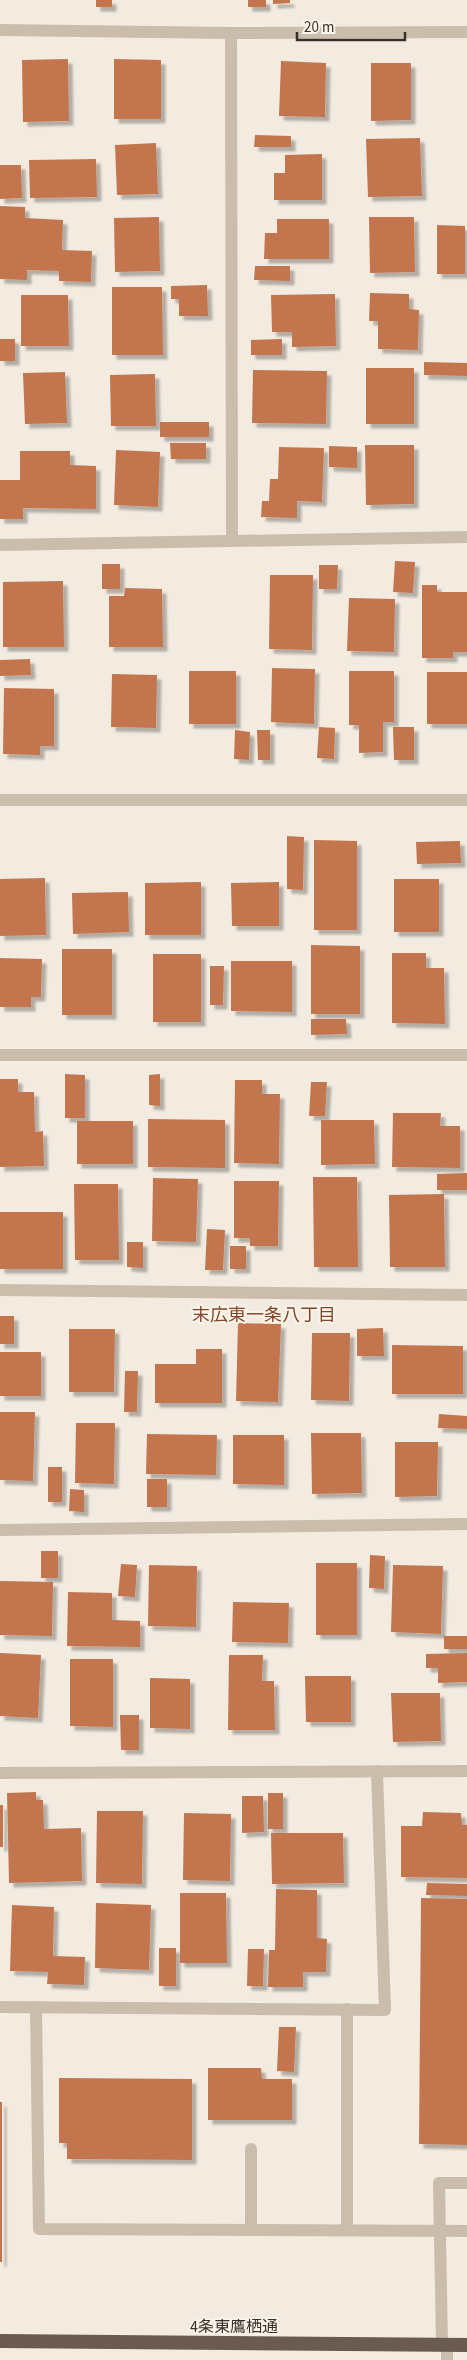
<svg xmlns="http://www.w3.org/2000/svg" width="467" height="2360" font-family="'Source Sans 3','Noto Sans JP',sans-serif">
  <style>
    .building { fill: #c3754d; filter: url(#shadow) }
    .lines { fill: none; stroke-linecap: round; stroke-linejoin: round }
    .service { stroke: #cbbdab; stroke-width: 12 }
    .minor { stroke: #cbbdab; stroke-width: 12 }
    .trunk { stroke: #6a5a4f; stroke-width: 14 }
    .labels { text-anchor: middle; stroke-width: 4; stroke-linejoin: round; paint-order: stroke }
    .street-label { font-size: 16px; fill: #39302a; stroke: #faf5ec }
    .neighbourhood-label { font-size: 18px; fill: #864525; stroke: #faf5ec }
  </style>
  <defs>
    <filter id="shadow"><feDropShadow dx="4.5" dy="4.5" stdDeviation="1" flood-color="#0004"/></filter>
  </defs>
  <rect width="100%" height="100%" fill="#f3ebe0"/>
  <g class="building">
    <rect x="96" y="0" width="16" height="7"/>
    <rect x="248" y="0" width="18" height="7"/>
    <polygon points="273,0 290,0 290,3 273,4"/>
    <polygon points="68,59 69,121 23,122 22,60"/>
    <polygon points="114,59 161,60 161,119 114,119"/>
    <polygon points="281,61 326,63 325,117 279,116"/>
    <polygon points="371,63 411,63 411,120 371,121"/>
    <polygon points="255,135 291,136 291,147 254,147"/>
    <polygon points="420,138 422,196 368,197 366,139"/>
    <polygon points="156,143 158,194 117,195 115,145"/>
    <polygon points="322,154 322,200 274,200 274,173 285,173 285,155"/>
    <polygon points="96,159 97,197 30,198 29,160"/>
    <polygon points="0,165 21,165 22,198 0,199"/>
    <polygon points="0,206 25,207 25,218 63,220 62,250 92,251 91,282 59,281 59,271 27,270 27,280 0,279"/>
    <polygon points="159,217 160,271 115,272 114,218"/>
    <polygon points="369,217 414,217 415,272 370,273"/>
    <polygon points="277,219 329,219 329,259 264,259 265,233 277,233"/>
    <polygon points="437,225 465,226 465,274 437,274"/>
    <polygon points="255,266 290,266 290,281 254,280"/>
    <polygon points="207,285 208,316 179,316 179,299 171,299 171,286"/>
    <polygon points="112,287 162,287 163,355 112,355"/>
    <polygon points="370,293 409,294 409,309 419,310 418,350 378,349 378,321 369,321"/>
    <polygon points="335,294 336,346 292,347 292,332 272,332 271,295"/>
    <polygon points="21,295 68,295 69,346 21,346"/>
    <rect x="0" y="339" width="15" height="22"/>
    <polygon points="282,339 282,355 251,355 251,340"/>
    <polygon points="424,362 467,363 467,376 424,375"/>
    <rect x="366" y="368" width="48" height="56"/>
    <polygon points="253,370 327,371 326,424 252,423"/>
    <polygon points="65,372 67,423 25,424 23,373"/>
    <polygon points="155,374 156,426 111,426 110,375"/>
    <rect x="160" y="422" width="49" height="15"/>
    <polygon points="170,443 206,443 206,459 171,459"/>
    <polygon points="365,445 414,445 414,504 366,505"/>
    <polygon points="329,446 357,447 357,468 329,467"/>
    <polygon points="279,447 324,448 322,502 297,501 297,518 261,517 262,501 269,501 270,479 278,479"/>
    <polygon points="116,450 160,452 158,507 114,505"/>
    <polygon points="20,451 70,451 70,465 96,466 96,509 23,508 23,519 0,519 0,480 20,480"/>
    <polygon points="395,561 415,562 413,593 393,592"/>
    <rect x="102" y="564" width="18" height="25"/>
    <polygon points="319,565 338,565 337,589 319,589"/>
    <polygon points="270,575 313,575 312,650 269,649"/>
    <polygon points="63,581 64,647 3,647 3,582"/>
    <polygon points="422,585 437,585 437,592 467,592 467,652 453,652 453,658 422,658"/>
    <polygon points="125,588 162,589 163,647 109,647 109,596 124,596"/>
    <polygon points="349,598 395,599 394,652 347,651"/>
    <polygon points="30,659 31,675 0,676 0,660"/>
    <polygon points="272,668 315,669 314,724 271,722"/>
    <rect x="189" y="671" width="47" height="53"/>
    <polygon points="349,671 394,671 394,722 383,722 383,752 359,753 359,725 349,725"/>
    <rect x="427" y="672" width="40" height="52"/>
    <polygon points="112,674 157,675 156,728 111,727"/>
    <polygon points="4,688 54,689 54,746 40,746 40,755 3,754"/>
    <polygon points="319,727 335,728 334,759 317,758"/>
    <polygon points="393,727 414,727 414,760 394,760"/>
    <polygon points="235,730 250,732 249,760 234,759"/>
    <polygon points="257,730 270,730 270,760 258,760"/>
    <polygon points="287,836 304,837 303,890 287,889"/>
    <polygon points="314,840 357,841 357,930 314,930"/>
    <polygon points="460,841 461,863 417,864 416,842"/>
    <polygon points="45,878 46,935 0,936 0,879"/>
    <rect x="394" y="879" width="45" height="53"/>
    <polygon points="201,882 201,935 145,935 145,883"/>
    <polygon points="279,882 279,926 232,926 231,883"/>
    <polygon points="128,892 129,932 73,934 72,893"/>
    <polygon points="311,945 360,946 360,1014 311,1014"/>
    <rect x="62" y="949" width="50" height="66"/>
    <polygon points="392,953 426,953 426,968 444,968 445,1024 392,1023"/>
    <rect x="153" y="954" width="48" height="68"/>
    <polygon points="0,958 42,959 41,997 31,997 31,1007 0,1007"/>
    <polygon points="231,961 292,961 292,1012 231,1011"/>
    <polygon points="210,966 224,966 223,1005 210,1005"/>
    <polygon points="311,1019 346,1019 347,1034 311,1035"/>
    <polygon points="65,1074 85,1075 85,1118 65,1118"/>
    <polygon points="160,1074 160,1106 149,1105 149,1075"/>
    <polygon points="0,1079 18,1079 18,1092 34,1092 35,1132 43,1131 44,1166 0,1167"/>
    <polygon points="235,1080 262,1080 262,1094 280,1094 279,1164 234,1163"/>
    <polygon points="311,1082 327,1082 325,1116 309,1116"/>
    <polygon points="393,1113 441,1113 440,1126 460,1126 460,1168 392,1167"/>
    <polygon points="148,1119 225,1120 225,1168 148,1167"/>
    <polygon points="321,1120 374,1120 375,1164 321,1165"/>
    <rect x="77" y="1121" width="56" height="43"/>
    <polygon points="467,1173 467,1190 437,1190 437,1174"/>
    <polygon points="313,1177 357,1177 358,1267 314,1267"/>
    <polygon points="153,1178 198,1179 196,1242 152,1241"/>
    <polygon points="234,1181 279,1181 278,1246 250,1246 250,1238 234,1238"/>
    <polygon points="74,1184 118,1184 119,1260 75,1260"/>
    <polygon points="444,1194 445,1267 390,1267 389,1195"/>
    <rect x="0" y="1212" width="63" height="57"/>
    <polygon points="207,1229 225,1230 223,1270 205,1270"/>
    <polygon points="127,1242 143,1242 143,1268 127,1267"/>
    <rect x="230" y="1246" width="16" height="23"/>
    <rect x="0" y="1316" width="14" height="28"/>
    <polygon points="238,1323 281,1324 278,1402 236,1401"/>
    <polygon points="383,1328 384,1356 357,1356 357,1329"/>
    <polygon points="69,1329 115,1329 114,1392 69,1392"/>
    <polygon points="312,1333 350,1333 349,1401 311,1400"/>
    <polygon points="392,1345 463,1346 463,1394 392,1394"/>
    <polygon points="196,1349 222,1349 222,1403 155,1403 155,1364 196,1364"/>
    <rect x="0" y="1352" width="41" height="44"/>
    <polygon points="125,1371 138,1371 137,1412 124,1412"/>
    <polygon points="0,1412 35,1412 33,1481 0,1480"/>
    <polygon points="439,1414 467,1416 467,1429 438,1428"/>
    <polygon points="76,1423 115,1423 114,1484 75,1483"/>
    <polygon points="311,1433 361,1433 362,1493 312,1494"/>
    <polygon points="147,1434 217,1435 216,1475 146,1474"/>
    <polygon points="233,1435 284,1435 284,1485 233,1484"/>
    <polygon points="395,1442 438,1442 437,1496 395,1497"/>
    <rect x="48" y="1467" width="14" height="35"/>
    <rect x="147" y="1479" width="20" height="28"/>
    <polygon points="70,1489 84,1490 84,1512 69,1511"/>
    <rect x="41" y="1551" width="17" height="27"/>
    <polygon points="370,1555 385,1556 384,1589 369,1588"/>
    <rect x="316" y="1563" width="41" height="72"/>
    <polygon points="121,1564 137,1565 135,1597 118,1596"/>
    <polygon points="149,1565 197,1566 196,1627 148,1626"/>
    <polygon points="393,1565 443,1566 441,1634 391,1632"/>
    <polygon points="0,1581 53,1582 52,1636 0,1635"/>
    <polygon points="68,1592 112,1593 112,1620 140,1621 140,1647 67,1646"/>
    <polygon points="233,1602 289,1603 288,1643 232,1642"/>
    <rect x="444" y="1636" width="23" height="13"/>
    <polygon points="0,1653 41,1655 38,1718 0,1716"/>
    <polygon points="467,1653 467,1682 438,1683 438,1668 426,1668 426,1654"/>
    <polygon points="229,1655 263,1655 262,1681 274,1681 275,1730 228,1730"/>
    <polygon points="70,1659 113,1659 113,1727 70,1726"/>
    <polygon points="305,1676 351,1676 351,1722 306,1722"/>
    <polygon points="150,1678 190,1679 190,1729 150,1728"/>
    <polygon points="391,1693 440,1693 441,1741 393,1742"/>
    <polygon points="120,1715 139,1715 139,1750 121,1750"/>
    <polygon points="36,1792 36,1800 43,1800 44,1829 81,1828 82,1881 9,1883 7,1793"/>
    <rect x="268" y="1793" width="15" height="36"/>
    <polygon points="242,1796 263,1796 264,1832 242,1833"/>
    <rect x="0" y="1805" width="3" height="42"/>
    <polygon points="97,1811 143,1811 142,1884 96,1883"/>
    <polygon points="423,1812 461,1813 462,1825 467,1825 467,1878 401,1877 401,1826 422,1826"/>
    <polygon points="184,1813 231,1814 230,1881 183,1880"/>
    <polygon points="271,1833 343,1833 344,1883 272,1884"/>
    <polygon points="427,1883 467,1884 467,1896 426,1895"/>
    <polygon points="276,1889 317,1890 317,1938 327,1939 326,1972 303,1972 303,1987 268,1987 269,1950 275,1950"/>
    <polygon points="180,1893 226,1893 227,1963 180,1963"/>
    <polygon points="421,1898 467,1899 467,2145 419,2144"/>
    <polygon points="96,1903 151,1905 149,1970 95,1968"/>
    <polygon points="12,1905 54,1907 53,1956 85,1957 84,1985 47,1984 48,1972 10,1971"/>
    <rect x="159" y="1948" width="17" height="38"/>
    <polygon points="248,1949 264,1949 263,1986 247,1986"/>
    <polygon points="279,2027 296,2027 294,2072 277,2071"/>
    <polygon points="208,2068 261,2068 262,2079 292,2079 292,2120 208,2120"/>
    <polygon points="59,2078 192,2079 192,2160 67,2159 67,2143 59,2143"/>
    <rect x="0" y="2102" width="2" height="160"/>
  </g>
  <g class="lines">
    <g class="service">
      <polyline points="36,2007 39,2229 467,2231"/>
      <polyline points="347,2009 347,2230"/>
      <polyline points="251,2149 251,2230"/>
      <polyline points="442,2345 439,2183 467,2183"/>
      <polyline points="447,2345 447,2360"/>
    </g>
    <g class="minor">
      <polyline points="0,30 231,33 467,32"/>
      <polyline points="231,33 232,541"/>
      <polyline points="0,545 467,537"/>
      <polyline points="0,800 467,800"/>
      <polyline points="0,1055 467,1055"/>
      <polyline points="0,1290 467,1295"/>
      <polyline points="0,1530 467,1524"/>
      <polyline points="0,1773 467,1771"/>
      <polyline points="0,2007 385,2010 377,1771"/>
    </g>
    <polyline class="trunk" points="0,2341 467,2345"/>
  </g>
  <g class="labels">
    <g class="street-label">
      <text x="234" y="2332">4条東鷹栖通</text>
    </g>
    <g class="neighbourhood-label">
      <text x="264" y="1321">末広東一条八丁目</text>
    </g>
  </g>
  <path d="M297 32v8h108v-8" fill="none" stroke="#39302a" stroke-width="2.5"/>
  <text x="304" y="32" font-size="15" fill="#39302a" stroke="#faf5ec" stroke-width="4" paint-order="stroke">20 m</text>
</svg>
